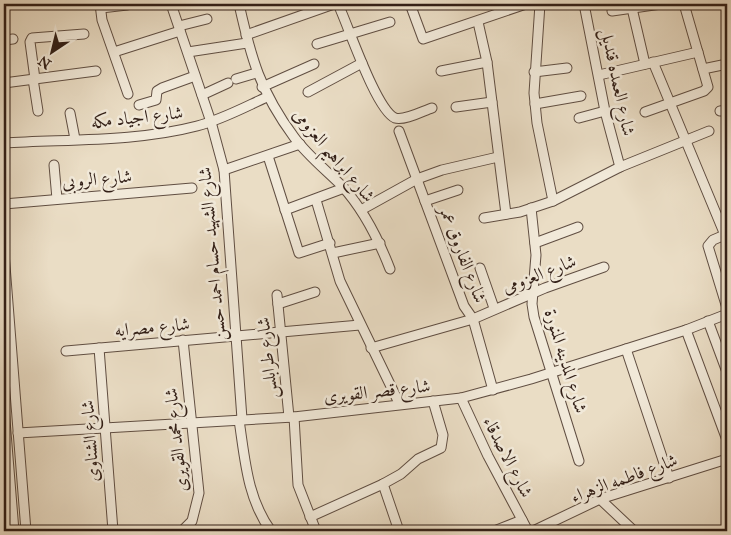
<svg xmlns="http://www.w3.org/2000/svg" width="731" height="535" font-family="'IM FELL Great Primer',Amiri,serif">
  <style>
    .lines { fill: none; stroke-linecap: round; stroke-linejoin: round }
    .minor-casing { stroke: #604e42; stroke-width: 11 }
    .minor { stroke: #f1e9d9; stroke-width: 9 }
    .labels { text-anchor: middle; stroke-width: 5; stroke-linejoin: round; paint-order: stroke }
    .street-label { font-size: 18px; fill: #321f17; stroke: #f1e9d9 }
  </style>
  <rect width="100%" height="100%" fill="#eaddc5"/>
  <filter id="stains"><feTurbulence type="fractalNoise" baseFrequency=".004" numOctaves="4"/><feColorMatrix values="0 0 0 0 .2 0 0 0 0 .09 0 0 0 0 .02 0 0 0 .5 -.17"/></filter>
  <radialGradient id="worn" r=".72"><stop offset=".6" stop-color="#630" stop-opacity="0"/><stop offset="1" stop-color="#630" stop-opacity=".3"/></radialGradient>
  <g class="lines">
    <defs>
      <g id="minor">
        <polyline points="100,4 102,20 128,94"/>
        <polyline points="171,4 211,122 224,170 242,419"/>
        <path d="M239,4C251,58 260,91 294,137C307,155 326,170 342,186C364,210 378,238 390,269"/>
        <path d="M338,4C348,25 376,110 395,118C404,121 423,111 432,108"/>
        <polyline points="410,4 423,39 526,4"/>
        <polyline points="540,4 534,93 537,123 553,201"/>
        <polyline points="584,4 605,111 620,167"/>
        <polyline points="631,4 645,64"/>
        <polyline points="101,8 127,5"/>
        <polyline points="612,11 661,4"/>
        <polyline points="478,22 487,62 506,214"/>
        <polyline points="179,26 207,19"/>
        <polyline points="246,35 334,4"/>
        <polyline points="4,40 13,39"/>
        <polyline points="317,44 390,22"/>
        <polyline points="114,52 180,31"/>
        <polyline points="188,52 247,43"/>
        <polyline points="653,62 725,235"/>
        <polyline points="703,69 727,64"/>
        <polyline points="441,71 487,62"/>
        <polyline points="534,72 567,68"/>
        <polyline points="599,75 698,52"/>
        <polyline points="33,79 38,111"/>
        <polyline points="35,79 30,42 32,38 84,34"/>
        <polyline points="236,79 256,73"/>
        <polyline points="4,83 96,71"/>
        <polyline points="262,87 314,64"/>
        <polyline points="308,92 362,63"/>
        <polyline points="202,95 228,83"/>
        <polyline points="535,104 581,96"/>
        <polyline points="139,105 156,100 157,91 162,88 195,76"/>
        <polyline points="456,107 492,102"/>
        <polyline points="720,111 727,110"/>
        <polyline points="645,112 704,91 708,87 684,4"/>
        <polyline points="70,113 75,139"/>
        <polyline points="579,118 605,111"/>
        <polyline points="399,131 464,306 473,319 493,390"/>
        <path d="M4,143C66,139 136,142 197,126C221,120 245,107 267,97"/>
        <polyline points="268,156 299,253 330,243"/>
        <polyline points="54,165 57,199"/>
        <polyline points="224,170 300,144"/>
        <polyline points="316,200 340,281 399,403"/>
        <polyline points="425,201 458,190"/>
        <polyline points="4,204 192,188"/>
        <polyline points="531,208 536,255 532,304 534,317 579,461"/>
        <polyline points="285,210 344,188"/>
        <polyline points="361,210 417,179 442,170 498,157"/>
        <polyline points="484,218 520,212 553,201 620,167 709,131"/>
        <polyline points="727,234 713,240 708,246 727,308"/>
        <polyline points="535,243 578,227"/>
        <polyline points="4,253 26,531"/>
        <polyline points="333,253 380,243"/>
        <polyline points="480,268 494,308"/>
        <polyline points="277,295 289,417"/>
        <polyline points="278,304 315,292"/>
        <polyline points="708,321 727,372"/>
        <polyline points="686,330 727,440"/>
        <polyline points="99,348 113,531"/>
        <polyline points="371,348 473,319 545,288 604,267"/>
        <polyline points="626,349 669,478"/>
        <polyline points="66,351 360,325"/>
        <polyline points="461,398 488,456 528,531"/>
        <polyline points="4,408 14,531"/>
        <polyline points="294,417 298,485 316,531"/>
        <path d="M239,420C245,459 247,498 271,531"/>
        <polyline points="18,433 294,417 461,398 531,379 686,330 727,314"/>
        <polyline points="383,484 399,531"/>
        <polyline points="600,499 634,531"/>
        <polyline points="310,517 383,484 401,474 418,459 441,448 443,435 433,401"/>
        <polyline points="182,531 192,521 199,493 183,340"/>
        <polyline points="494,531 522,520"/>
        <polyline points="533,531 600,499 727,459"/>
      </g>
    </defs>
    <use href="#minor" class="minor-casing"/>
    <use href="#minor" class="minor"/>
  </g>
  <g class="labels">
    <g class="street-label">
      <text transform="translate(618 82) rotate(78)" y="6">شارع العمده قنديل</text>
      <text transform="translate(137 117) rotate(-6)" y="6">شارع اجياد مكه</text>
      <text transform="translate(334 155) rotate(50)" y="6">شارع ابراهيم العزومى</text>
      <text transform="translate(97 179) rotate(-5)" y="6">شارع الروبى</text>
      <text transform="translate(212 254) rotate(-95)" y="6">شارع الشهيد حسام احمد حسن</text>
      <text transform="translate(463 254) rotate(69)" y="6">شارع الفاروق عمر</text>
      <text transform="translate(539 274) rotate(-21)" y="6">شارع العزومى</text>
      <text transform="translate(152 327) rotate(-5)" y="6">شارع مصرايه</text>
      <text transform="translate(267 358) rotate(-96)" y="6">شارع طرابلس</text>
      <text transform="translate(566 361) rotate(73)" y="6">شارع المدينه المنورة</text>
      <text transform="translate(377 391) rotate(-6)" y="6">شارع قصر القويرى</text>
      <text transform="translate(176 440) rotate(-96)" y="6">شارع محمد القويرى</text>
      <text transform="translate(90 441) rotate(-94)" y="6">شارع الشناوى</text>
      <text transform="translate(508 457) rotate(63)" y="6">شارع الاصدقاء</text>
      <text transform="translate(624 478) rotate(-20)" y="6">شارع فاطمه الزهراء</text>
    </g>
  </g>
  <rect width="731" height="535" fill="none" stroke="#eaddc5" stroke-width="20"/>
  <rect x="5" y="5" width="721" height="525" fill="none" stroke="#321f17" stroke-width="2.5"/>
  <rect x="10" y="10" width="711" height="515" fill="none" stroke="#321f17"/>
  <g transform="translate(52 52) rotate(215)" stroke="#f1e9d9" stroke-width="4" paint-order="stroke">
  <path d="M0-4L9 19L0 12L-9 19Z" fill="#321f17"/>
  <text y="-8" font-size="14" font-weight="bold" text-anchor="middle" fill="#321f17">N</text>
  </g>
  <rect width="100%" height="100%" filter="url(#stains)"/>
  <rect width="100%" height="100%" fill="url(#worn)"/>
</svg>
